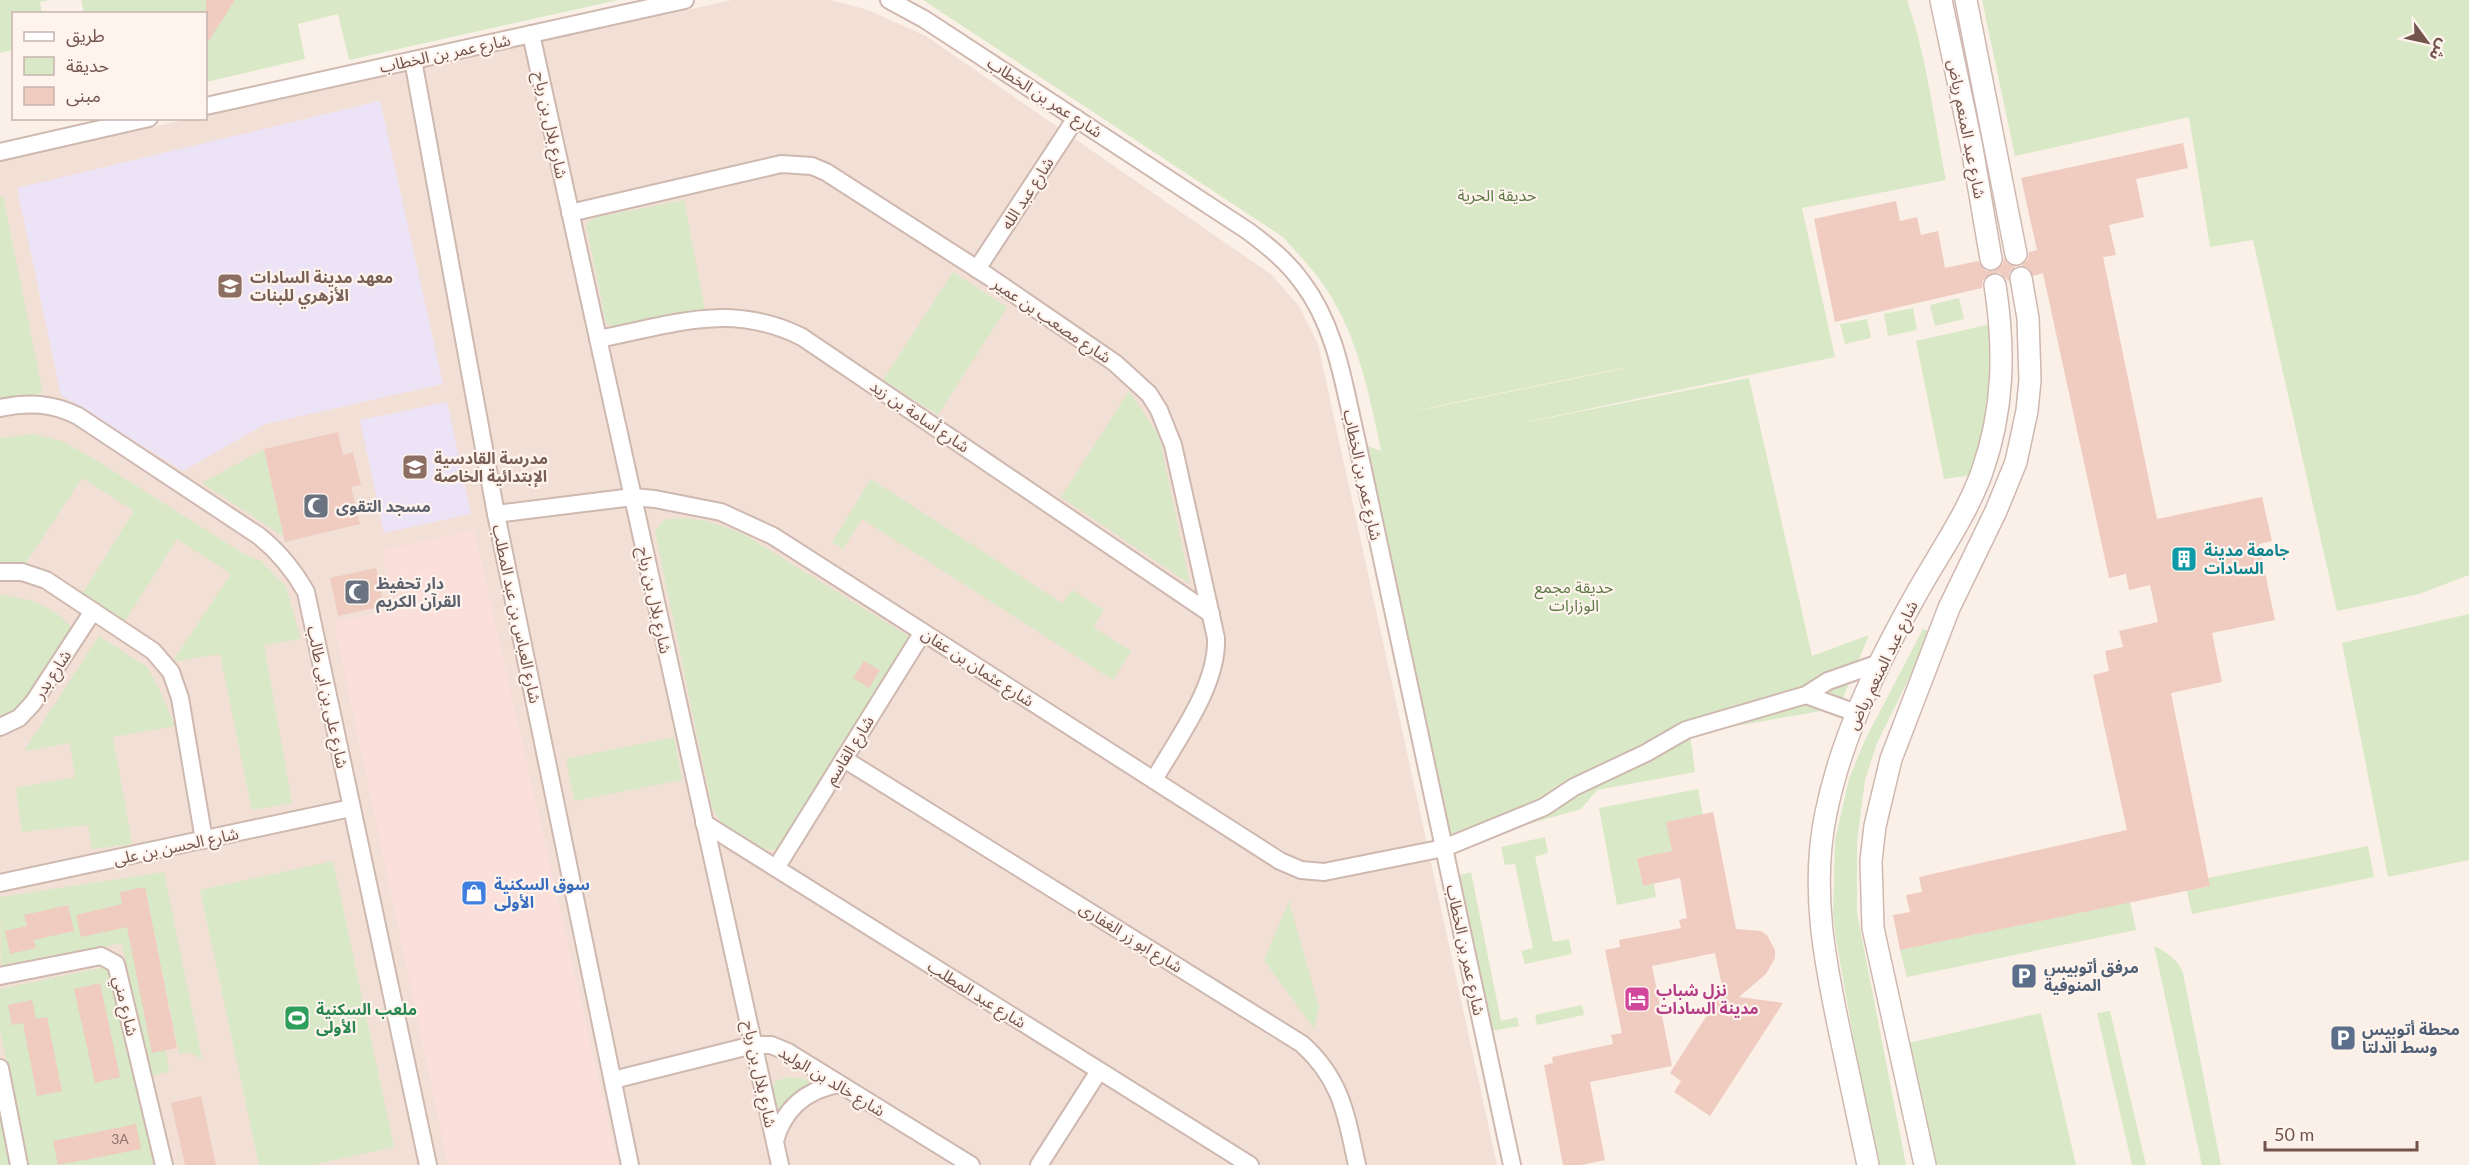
<svg xmlns="http://www.w3.org/2000/svg" width="2469" height="1165" font-family="Lato,'Noto Sans Arabic',sans-serif">
  <style>
    .residential { fill: #f2e0d6 }
    .commercial { fill: #fadfdb }
    .education { fill: #ede3f7 }
    .green { fill: #d9e8c6; fill-rule: evenodd }
    .building { fill: #efcbc0 }
    .lines { fill: none; stroke-linecap: round; stroke-linejoin: round }
    .minor-casing { stroke: #ceb8b0; stroke-width: 20 }
    .tertiary-casing { stroke: #ceb8b0; stroke-width: 24 }
    .minor { stroke: #fff; stroke-width: 16 }
    .tertiary { stroke: #fff; stroke-width: 21 }
    .labels { text-anchor: middle; stroke-width: 4.5; stroke-linejoin: round; paint-order: stroke }
    .number-label { font-size: 14px; fill: #92726a }
    .street-label { font-size: 16px; fill: #73544d; stroke: #fef4ed }
    .park-label { font-size: 16px; fill: #5d7845; stroke: #fef4ed }
    .education-label { font-size: 16px; font-weight: bold; fill: #785e54; stroke: #fef4ed; text-anchor: start }
    .worship-label { font-size: 16px; font-weight: bold; fill: #5b616d; stroke: #fef4ed; text-anchor: start }
    .culture-label { font-size: 16px; font-weight: bold; fill: #0d838f; stroke: #fef4ed; text-anchor: start }
    .shop-label { font-size: 16px; font-weight: bold; fill: #366cbe; stroke: #fef4ed; text-anchor: start }
    .service-label { font-size: 16px; font-weight: bold; fill: #4e5e75; stroke: #fef4ed; text-anchor: start }
    .hotel-label { font-size: 16px; font-weight: bold; fill: #b23c85; stroke: #fef4ed; text-anchor: start }
    .leisure-label { font-size: 16px; font-weight: bold; fill: #27864d; stroke: #fef4ed; text-anchor: start }
  </style>
  <rect width="100%" height="100%" fill="#fbf0e7"/>
  <polygon class="residential" points="732,0 831,0 868,10 926,36 1272,275 1299,306 1318,344 1497,1165 0,1165 0,160 189,119 206,118 206,115"/>
  <polygon class="commercial" points="474,530 618,1165 448,1165 334,622 392,610 382,550"/>
  <g class="education">
    <polygon points="380,101 443,384 265,424 183,471 61,395 17,188"/>
    <polygon points="447,402 471,514 384,533 360,420"/>
  </g>
  <g class="green">
    <polygon points="0,0 48,0 40,2 42,13 14,14 13,50 0,53"/>
    <polygon points="81,0 618,0 349,60 338,14 298,24 305,59 206,82 206,14 84,13"/>
    <path d="M923,0H1907C1927,58 1934,120 1946,180L1802,208L1835,357L1502,427L1749,378L1812,656L1869,635L1838,710H1827L1690,734L1695,772L1597,790L1581,809L1444,848L1357,442L1381,451C1370,396 1358,338 1327,290C1315,271 1298,254 1283,237ZM1623,368L1622,369L1406,413L1437,406Z"/>
    <polygon points="1982,0 2469,0 2469,575 2419,594 2337,611 2253,240 2210,247 2189,117 2015,156"/>
    <polygon points="3,196 43,393 0,402 0,197"/>
    <polygon points="684,200 705,310 615,327 606,323 586,225 590,220 598,217"/>
    <polygon points="953,272 1007,307 938,415 883,380"/>
    <polygon points="1959,298 1964,319 1935,326 1930,305"/>
    <polygon points="1913,308 1917,330 1888,336 1884,314"/>
    <polygon points="1867,319 1871,338 1845,344 1840,324"/>
    <polygon points="1991,324 1995,382 1972,475 1944,479 1916,341"/>
    <polygon points="1129,391 1159,436 1190,584 1061,497"/>
    <polygon points="33,434 62,441 94,459 244,554 261,561 286,587 301,639 264,645 292,803 252,810 220,654 172,662 231,574 177,539 125,621 82,594 134,511 82,478 22,569 0,565 0,438"/>
    <polygon points="264,449 284,537 202,483"/>
    <polygon points="871,479 1062,603 1072,590 1104,610 1093,627 1131,651 1113,680 862,519 843,549 832,542"/>
    <path d="M683,518L707,521L740,532L913,639L785,848C765,854 744,844 728,831C721,826 717,815 712,808L655,531L665,519Z"/>
    <path d="M0,595C32,598 54,606 74,631L15,719L0,724Z"/>
    <polygon points="2469,614 2469,860 2388,877 2342,643"/>
    <polygon points="1923,629 1932,632 1877,743 1865,780 1857,842 1857,913 1906,1165 1880,1165 1856,1053 1836,939 1833,914 1835,840 1849,779 1865,740"/>
    <polygon points="99,636 147,667 160,691 175,726 113,737 132,844 92,849 88,825 22,832 16,788 75,777 70,743 24,751"/>
    <polygon points="674,737 682,780 574,801 566,759"/>
    <polygon points="1698,789 1703,815 1667,822 1672,851 1637,858 1643,886 1654,884 1656,897 1617,905 1599,808"/>
    <polygon points="1545,837 1548,853 1535,857 1553,942 1569,939 1572,954 1525,964 1521,951 1533,948 1515,864 1505,865 1501,847"/>
    <polygon points="2368,846 2374,877 2192,914 2187,891 2210,886 2208,878"/>
    <polygon points="333,861 394,1147 312,1165 259,1165 200,890"/>
    <polygon points="164,872 202,1059 189,1052 179,1054 145,887 169,1072 150,1076 122,943 13,967 1,967 0,897"/>
    <polygon points="1471,872 1501,1021 1517,1017 1519,1026 1492,1031 1460,875"/>
    <polygon points="1289,901 1319,1007 1314,1029 1264,960"/>
    <polygon points="2130,902 2136,930 1907,977 1900,950"/>
    <path d="M2154,946C2168,953 2177,959 2183,973L2221,1165H2202Z"/>
    <polygon points="115,965 157,1165 28,1165 0,1030 0,989"/>
    <polygon points="1582,1005 1584,1015 1537,1025 1535,1015"/>
    <polygon points="2110,1011 2146,1165 2132,1165 2097,1013"/>
    <polygon points="2041,1013 2076,1165 1933,1165 1908,1043"/>
    <polygon points="789,1077 804,1079 815,1085 779,1120 770,1093 776,1081"/>
    <polygon points="0,1110 12,1165 0,1165"/>
  </g>
  <g class="building">
    <polygon points="206,0 235,0 206,45"/>
    <polygon points="2183,143 2188,168 2136,179 2144,217 2109,225 2116,255 2103,257 2157,519 2262,497 2272,541 2259,544 2275,620 2212,633 2222,682 2171,693 2210,886 1900,950 1893,915 1910,912 1906,895 1922,892 1919,877 2127,830 2093,675 2109,671 2105,651 2123,647 2119,631 2158,622 2150,585 2129,590 2126,574 2109,578 2043,273 2033,276 2030,269 2021,266 2028,259 2029,252 2037,250 2021,178"/>
    <polygon points="1896,201 1900,221 1917,217 1921,235 1938,231 1945,268 1978,261 1986,271 1994,271 2003,264 2004,257 2007,263 2016,266 2009,273 2009,281 2000,273 1993,273 1983,280 1982,288 1835,322 1814,219"/>
    <polygon points="338,432 343,455 353,452 361,485 351,487 360,524 285,542 264,449"/>
    <polygon points="376,568 384,606 338,616 330,578"/>
    <polygon points="864,661 880,670 869,688 853,678"/>
    <polygon points="1713,812 1736,929 1761,931 1767,935 1775,950 1775,958 1766,974 1739,997 1783,1003 1710,1116 1674,1092 1681,1081 1670,1073 1723,990 1715,953 1652,966 1672,1066 1590,1082 1605,1160 1581,1165 1563,1165 1544,1065 1553,1063 1552,1057 1613,1044 1611,1035 1622,1033 1605,950 1620,947 1619,940 1681,928 1679,920 1687,918 1680,878 1643,886 1637,858 1672,851 1666,822"/>
    <polygon points="145,887 177,1048 152,1053 127,927 81,937 76,915 122,904 120,892"/>
    <polygon points="68,905 74,931 34,940 36,948 10,954 5,931 27,926 24,915"/>
    <polygon points="100,983 120,1077 95,1083 74,989"/>
    <polygon points="32,1000 36,1019 47,1017 62,1091 37,1096 23,1023 12,1025 8,1005"/>
    <polygon points="201,1096 216,1165 185,1165 171,1103"/>
    <polygon points="136,1124 141,1149 58,1165 53,1141"/>
  </g>
  <g class="lines">
    <defs>
      <g id="minor">
        <path d="M889,0L924,19L1248,231C1268,246 1287,261 1302,282C1337,328 1344,387 1357,442L1512,1165"/>
        <polyline points="531,34 780,1165"/>
        <polyline points="413,60 496,514 630,1165"/>
        <polyline points="206,106 685,0"/>
        <polyline points="0,152 149,118"/>
        <path d="M570,213L781,164L812,166L826,172L988,276L1115,363L1149,394L1159,410L1173,445L1216,638C1218,686 1177,739 1154,780"/>
        <polyline points="977,269 1076,118"/>
        <path d="M598,339C671,325 730,301 802,337L1211,614"/>
        <path d="M0,408C29,402 52,403 78,416L259,536C279,552 293,569 306,592L428,1165"/>
        <polyline points="496,514 633,497 655,499 721,512 773,536 1280,861 1301,870 1324,872 1444,848 1544,807 1574,787 1646,753 1686,730 1806,695 1828,681 1882,662"/>
        <polyline points="0,572 22,572 46,580 153,651 171,672 180,698 204,840"/>
        <polyline points="1806,695 1856,713"/>
        <polyline points="0,727 19,718 33,703 93,611"/>
        <path d="M844,759L1302,1044C1342,1080 1346,1115 1357,1165"/>
        <polyline points="704,823 1250,1165"/>
        <polyline points="776,868 923,632"/>
        <polyline points="0,883 351,808"/>
        <polyline points="0,976 101,956 116,964 164,1165"/>
        <polyline points="0,1068 19,1165"/>
        <polyline points="613,1080 753,1045 771,1045 788,1052 971,1165"/>
        <path d="M775,1141C784,1108 806,1090 839,1084"/>
        <polyline points="1039,1165 1099,1071"/>
      </g>
      <g id="tertiary">
        <polyline points="1941,0 1972,148 1991,259"/>
        <polyline points="1966,0 2016,254"/>
        <path d="M1868,1165C1859,1123 1850,1080 1841,1038C1825,963 1810,889 1826,813C1842,734 1879,660 1918,591C1940,552 1967,514 1982,472C2004,410 2005,349 1995,285"/>
        <polyline points="1925,1165 1873,928 1871,861 1875,826 1891,759 1949,608 1996,511 2016,462 2027,411 2030,380 2028,318 2021,278"/>
      </g>
    </defs>
    <use href="#minor" class="minor-casing"/>
    <use href="#tertiary" class="tertiary-casing"/>
    <use href="#minor" class="minor"/>
    <use href="#tertiary" class="tertiary"/>
  </g>
  <defs>
    <symbol id="school-square" viewBox="-11 -11 22 22"><rect x="-9" y="-9" width="18" height="18" rx="4" fill="#8d6e63" stroke="#fef4ed"/><path d="M0-5L7-2L0 1L-7-2ZM-4 1L0 2.5L4 1V4Q0 6-4 4Z" fill="#fff"/></symbol>
    <symbol id="mosque-square" viewBox="-11 -11 22 22"><rect x="-9" y="-9" width="18" height="18" rx="4" fill="#6b7280" stroke="#fef4ed"/><path d="M3.5-4.9A6 6 0 1 0 3.5 4.9A5 5 0 1 1 3.5-4.9Z" fill="#fff"/></symbol>
    <symbol id="building-square" viewBox="-11 -11 22 22"><rect x="-9" y="-9" width="18" height="18" rx="4" fill="#0f9aa8" stroke="#fef4ed"/><path d="M-4-6H4V6H1V3H-1V6H-4ZM-2.5-4.3h1.7v1.8h-1.7ZM.8-4.3h1.7v1.8H.8ZM-2.5-1h1.7V.8h-1.7ZM.8-1h1.7V.8H.8Z" fill="#fff"/></symbol>
    <symbol id="shop-square" viewBox="-11 -11 22 22"><rect x="-9" y="-9" width="18" height="18" rx="4" fill="#3f7fe0" stroke="#fef4ed"/><path d="M-5-2.5h2.3a2.7 3.5 0 0 1 5.4 0H5L5.5 6h-11ZM-1.5-2.5h3a1.5 2.3 0 0 0-3 0Z" fill="#fff"/></symbol>
    <symbol id="parking-square" viewBox="-11 -11 22 22"><rect x="-9" y="-9" width="18" height="18" rx="4" fill="#5c6f8a" stroke="#fef4ed"/><path d="M-3.5-5.5H1a3.5 3.5 0 0 1 0 7H-1V5.5H-3.5ZM-1-3.4V-.6H.8a1.4 1.4 0 0 0 0-2.8Z" fill="#fff"/></symbol>
    <symbol id="hotel-square" viewBox="-11 -11 22 22"><rect x="-9" y="-9" width="18" height="18" rx="4" fill="#d1479c" stroke="#fef4ed"/><path d="M-6-4.5h1.5V1H6V5H4.5V3h-9V5H-6ZM-4 0a1.8 1.8 0 1 1 3.6 0ZM.5 0V-2.5h3Q6-2.5 6 0Z" fill="#fff"/></symbol>
    <symbol id="stadium-square" viewBox="-11 -11 22 22"><rect x="-9" y="-9" width="18" height="18" rx="4" fill="#2e9e5b" stroke="#fef4ed"/><path d="M0-5a6.5 5 0 1 0 0 10a6.5 5 0 1 0 0-10ZM-3.5-1.8h7v3.6h-7Z" fill="#fff"/></symbol>
  </defs>
  <g fill-rule="evenodd">
    <use href="#school-square" x="215" y="271" width="30" height="30"/>
    <use href="#school-square" x="400" y="452" width="30" height="30"/>
    <use href="#mosque-square" x="301" y="491" width="30" height="30"/>
    <use href="#building-square" x="2169" y="544" width="30" height="30"/>
    <use href="#mosque-square" x="342" y="577" width="30" height="30"/>
    <use href="#shop-square" x="459" y="878" width="30" height="30"/>
    <use href="#parking-square" x="2009" y="961" width="30" height="30"/>
    <use href="#hotel-square" x="1622" y="984" width="30" height="30"/>
    <use href="#stadium-square" x="282" y="1003" width="30" height="30"/>
    <use href="#parking-square" x="2328" y="1023" width="30" height="30"/>
  </g>
  <g class="labels">
    <g class="number-label">
      <text x="120" y="1144">3A</text>
    </g>
    <g class="street-label">
      <text transform="translate(445 53) rotate(-12)" y="6">شارع عمر بن الخطاب</text>
      <text transform="translate(1045 97) rotate(33)" y="6">شارع عمر بن الخطاب</text>
      <text transform="translate(551 125) rotate(78)" y="6">شارع بلال بن رباح</text>
      <text transform="translate(1967 129) rotate(79)" y="6">شارع عبد المنعم رياض</text>
      <text transform="translate(1027 193) rotate(-57)" y="6">شارع عبد الله</text>
      <text transform="translate(1052 320) rotate(34)" y="6">شارع مصعب بن عمير</text>
      <text transform="translate(920 416) rotate(34)" y="6">شارع أسامة بن زيد</text>
      <text transform="translate(1363 475) rotate(78)" y="6">شارع عمر بن الخطاب</text>
      <text transform="translate(655 600) rotate(78)" y="6">شارع بلال بن رباح</text>
      <text transform="translate(517 614) rotate(78)" y="6">شارع العباس بن عبد المطلب</text>
      <text transform="translate(1882 665) rotate(-64)" y="6">شارع عبد المنعم رياض</text>
      <text transform="translate(978 667) rotate(33)" y="6">شارع عثمان بن عفان</text>
      <text transform="translate(52 674) rotate(-57)" y="6">شارع بدر</text>
      <text transform="translate(328 697) rotate(78)" y="6">شارع على بن ابى طالب</text>
      <text transform="translate(849 750) rotate(-58)" y="6">شارع القاسم</text>
      <text transform="translate(176 846) rotate(-12)" y="6">شارع الحسن بن على</text>
      <text transform="translate(1131 937) rotate(32)" y="6">شارع ابو زر الغفارى</text>
      <text transform="translate(1466 950) rotate(78)" y="6">شارع عمر بن الخطاب</text>
      <text transform="translate(977 994) rotate(32)" y="6">شارع عبد المطلب</text>
      <text transform="translate(126 1006) rotate(77)" y="6">شارع مني</text>
      <text transform="translate(760 1074) rotate(78)" y="6">شارع بلال بن رباح</text>
      <text transform="translate(832 1081) rotate(31)" y="6">شارع خالد بن الوليد</text>
    </g>
    <g class="park-label">
      <text x="1497" y="201">حديقة الحرية</text>
      <text x="1574" y="593">حديقة مجمع<tspan x="1574" dy="18">الوزارات</tspan></text>
    </g>
    <g class="education-label">
      <text x="250" y="283">معهد مدينة السادات<tspan x="250" dy="18">الأزهري للبنات</tspan></text>
      <text x="434" y="464">مدرسة القادسية<tspan x="434" dy="18">الإبتدائية الخاصة</tspan></text>
    </g>
    <g class="worship-label">
      <text x="336" y="512">مسجد التقوى</text>
      <text x="376" y="589">دار تحفيظ<tspan x="376" dy="18">القرآن الكريم</tspan></text>
    </g>
    <g class="culture-label">
      <text x="2204" y="556">جامعة مدينة<tspan x="2204" dy="18">السادات</tspan></text>
    </g>
    <g class="shop-label">
      <text x="494" y="890">سوق السكنية<tspan x="494" dy="18">الأولى</tspan></text>
    </g>
    <g class="service-label">
      <text x="2044" y="973">مرفق أتوبيس<tspan x="2044" dy="18">المنوفية</tspan></text>
      <text x="2362" y="1035">محطة أتوبيس<tspan x="2362" dy="18">وسط الدلتا</tspan></text>
    </g>
    <g class="hotel-label">
      <text x="1656" y="996">نزل شباب<tspan x="1656" dy="18">مدينة السادات</tspan></text>
    </g>
    <g class="leisure-label">
      <text x="316" y="1015">ملعب السكنية<tspan x="316" dy="18">الأولى</tspan></text>
    </g>
  </g>
  <rect x="12" y="12" width="195" height="108" fill="#fef4ed" stroke="#c6b4ad" stroke-width="1.5"/>
  <rect x="24" y="32" width="30" height="9" fill="#ffffff" stroke="#c6b4ad" stroke-width="1.5"/>
  <text x="66" y="42" font-size="18" fill="#73544d">طريق</text>
  <rect x="24" y="57" width="30" height="18" fill="#d9e8c6" stroke="#c6b4ad" stroke-width="1.5"/>
  <text x="66" y="72" font-size="18" fill="#73544d">حديقة</text>
  <rect x="24" y="87" width="30" height="18" fill="#efcbc0" stroke="#c6b4ad" stroke-width="1.5"/>
  <text x="66" y="102" font-size="18" fill="#73544d">مبنى</text>
  <g transform="translate(2427 42) rotate(123)" stroke="#fef4ed" stroke-width="4.5" paint-order="stroke">
  <path d="M0-4.5L10 22L0 15L-10 22Z" fill="#73544d"/>
  <text y="-9" font-size="16" font-weight="bold" text-anchor="middle" fill="#73544d">ش</text>
  </g>
  <path d="M2265 1141v9h152v-9" fill="none" stroke="#73544d" stroke-width="3"/>
  <text x="2274" y="1141" font-size="18" fill="#73544d" stroke="#fef4ed" stroke-width="4.5" paint-order="stroke">50 m</text>
</svg>
